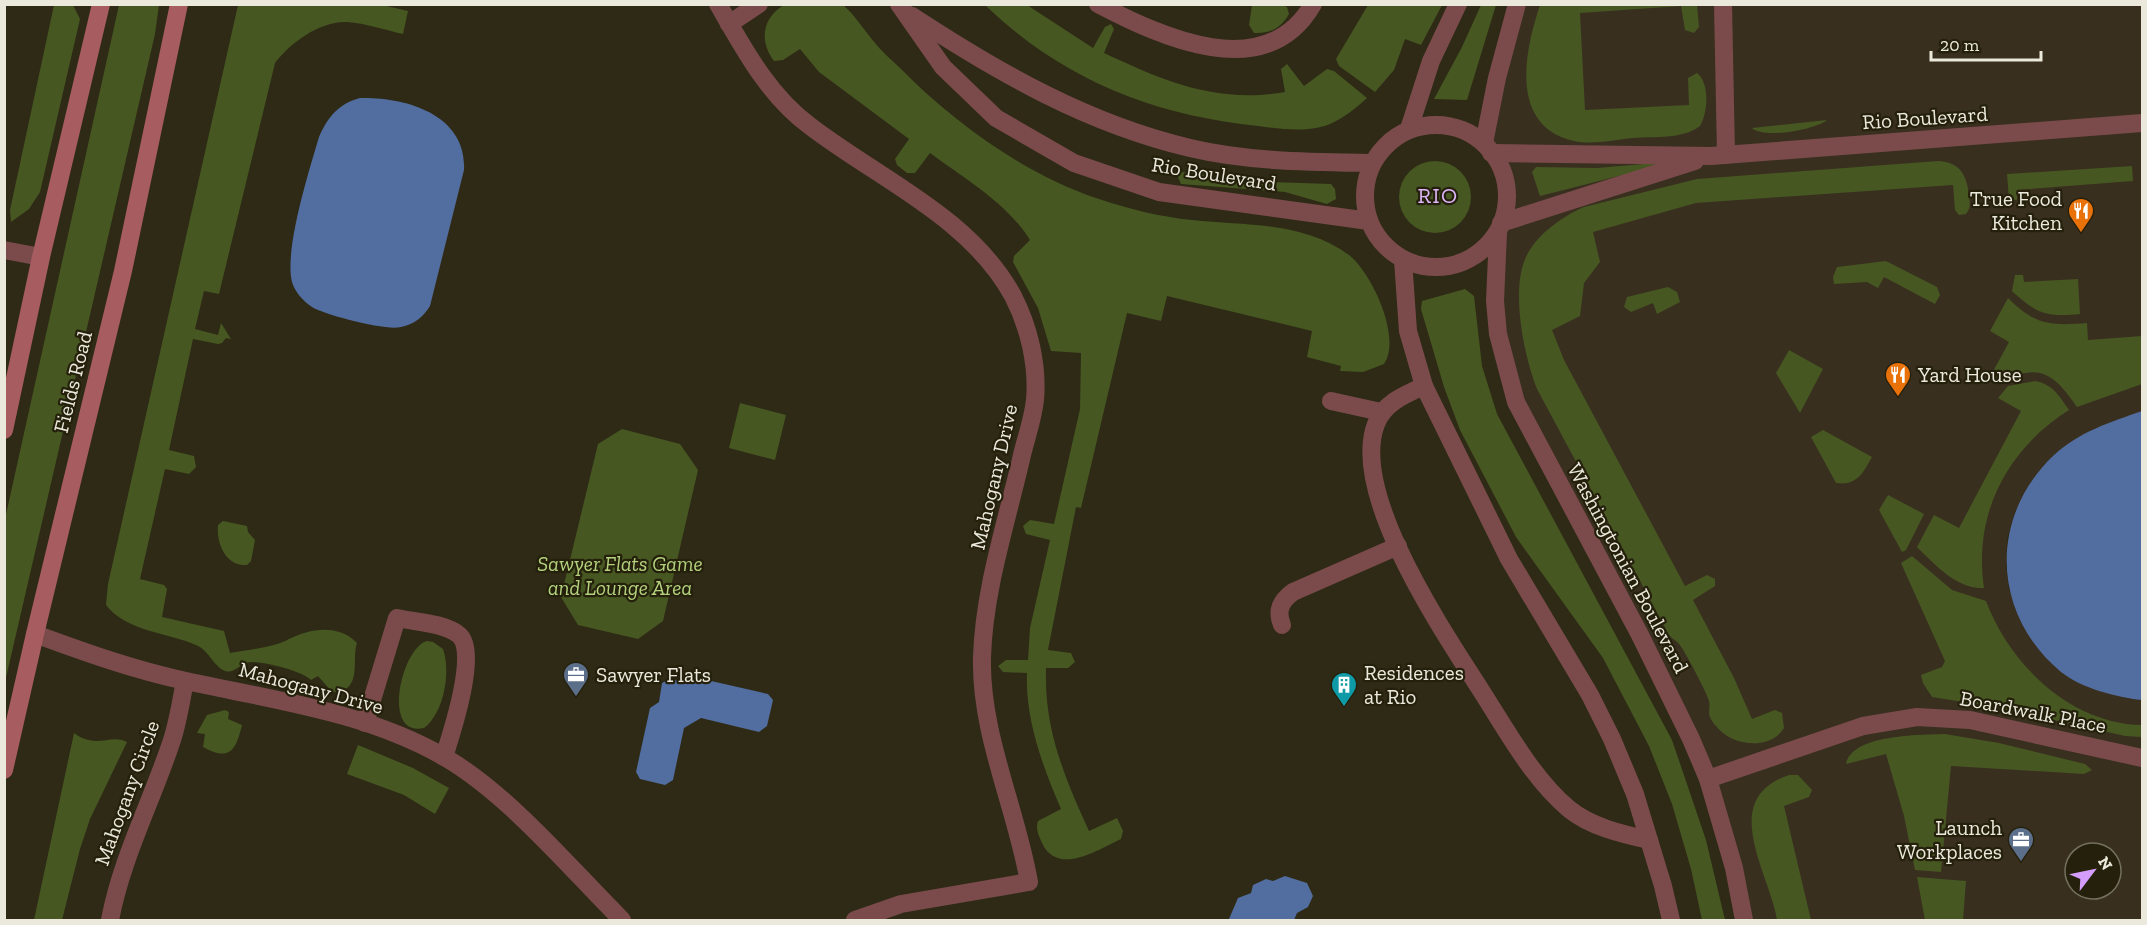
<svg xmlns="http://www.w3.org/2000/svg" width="2147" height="925" font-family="'Zilla Slab',serif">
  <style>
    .commercial { fill: #392f1f; fill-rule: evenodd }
    .green { fill: #465722 }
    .water { fill: #526d9f }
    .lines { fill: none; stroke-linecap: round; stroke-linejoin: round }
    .service { stroke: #7b4b4c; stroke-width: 18 }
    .minor { stroke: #7b4b4c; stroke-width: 18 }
    .tertiary { stroke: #7b4b4c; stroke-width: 18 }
    .secondary { stroke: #a75c5f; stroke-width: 18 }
    .labels { text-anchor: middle; stroke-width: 4.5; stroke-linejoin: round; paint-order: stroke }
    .street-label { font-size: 21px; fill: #ebe9dc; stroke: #24200b }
    .poi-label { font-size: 21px; fill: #ebe9dc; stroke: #24200b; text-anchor: start }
    .park-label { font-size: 21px; font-style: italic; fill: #b4d27e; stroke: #24200b }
    .neighbourhood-label { font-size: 22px; letter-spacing: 1.5px; fill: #ddb7f9; stroke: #24200b }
  </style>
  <rect width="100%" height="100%" fill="#2e2a15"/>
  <path class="commercial" d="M1521,5H2142V411L2107,424L2033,479L2015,511L2007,539L2006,566L2009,591L2062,672L2090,687L2142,700V920H1749L1725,815L1518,396L1501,325L1502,232L1512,209L1508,178L1499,156L1488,142ZM2075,853H2111V889H2075Z"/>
  <g class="green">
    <polygon points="54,5 73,5 80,19 40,192 29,209 11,222 10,210"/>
    <polygon points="119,5 159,5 155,34 5,682 5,519"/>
    <path d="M382,5L408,11L403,34C385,30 365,23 347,22C320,21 290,43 275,63L219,294L204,291L195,329L218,335L221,323L231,339L226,338L222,343L218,344L193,339L169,450L194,456L196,467L189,474L165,469L140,579L164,585L167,589L162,617L224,631L230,653C246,650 276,647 289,639C309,629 338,623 357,643C351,660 364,692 332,692L318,676L311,680C303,671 262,661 250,662C241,663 234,674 225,671C214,667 209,651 198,646C169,632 128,633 106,605L108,584L238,5Z"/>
    <path d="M784,5H843C855,15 864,30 875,43C882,52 892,60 900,68C954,123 1026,175 1099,199C1129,209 1161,217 1192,220C1247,226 1302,221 1349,255C1372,273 1402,338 1384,364L1363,372L1340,371L1341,366L1307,357L1312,331L1167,296L1161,321L1127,313L1081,508L1076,507L1048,650L1071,653L1075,662L1068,668H1046C1044,729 1064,776 1089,831L1117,818L1123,831L1121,839C1099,849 1058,877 1042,843C1039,836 1035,829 1038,821L1061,809C1043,767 1025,720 1027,673L1003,672L998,666L1006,660H1028L1030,628L1050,540L1026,534L1023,526L1030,520L1054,524L1080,409L1081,353L1051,351L1038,308L1013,262L1014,256L1030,240C1007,203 965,179 930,153L915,173H907L897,165L895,159L909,139L819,72L800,49L783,60L774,61C759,41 762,18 784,5Z"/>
    <path d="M985,5H1027L1093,48L1105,27L1111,24L1114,29L1104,53C1164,81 1217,104 1285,92L1281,69L1287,64L1304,86L1327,69L1334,71L1367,98C1356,108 1344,118 1330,124C1309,133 1280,129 1258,126C1152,115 1062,79 985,5Z"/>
    <path d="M1252,5H1282L1287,7L1289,14C1281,28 1270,34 1254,33L1249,25Z"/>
    <polygon points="1368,5 1442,5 1421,45 1405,39 1394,70 1375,92 1339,66 1336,59"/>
    <polygon points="1481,5 1496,5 1467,100 1434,99 1462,47"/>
    <path d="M1540,5H1697L1699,27L1694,33L1685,30L1681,6L1580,13L1585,110L1689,105L1688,78L1697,73C1710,83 1708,113 1700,126C1681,140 1655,136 1633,138C1614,140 1592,145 1574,141C1508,126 1525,50 1540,5Z"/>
    <path d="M1827,120C1815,130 1764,139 1752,128Z"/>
    <circle cx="1435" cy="197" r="36"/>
    <polygon points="1678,161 1540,196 1532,172 1536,167 1597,168"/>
    <path d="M1938,161C1960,162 1967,175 1969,196C1970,203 1971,208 1966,214L1959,215L1955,210L1953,185L1696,203L1593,232L1600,262L1584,283L1580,316L1552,330L1564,360L1685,586L1707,575L1715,579V586L1693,600L1734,678L1752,719L1775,710L1782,713L1784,728C1770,751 1731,746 1716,726C1705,713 1711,712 1709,701C1708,695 1684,649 1679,644C1676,640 1672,639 1669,635L1537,389C1524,356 1509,286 1528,253C1539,233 1563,216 1584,207L1697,179Z"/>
    <polygon points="2132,166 2133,181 2017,190 2017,200 2009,200 2007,174"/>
    <polygon points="1181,172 1266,182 1331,184 1335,189 1336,199 1327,204 1285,192 1181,184 1177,175"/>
    <polygon points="1886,261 1937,287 1940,295 1935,304 1884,277 1878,288 1867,282 1834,284 1833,277 1837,267"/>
    <path d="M2015,275H2023L2024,282L2078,279L2080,314C2046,317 2037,314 2012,291Z"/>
    <polygon points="1668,287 1677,292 1680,302 1657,314 1653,303 1631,312 1624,307 1627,297"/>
    <polygon points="1465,289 1474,296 1482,366 1497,414 1672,740 1706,840 1725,920 1702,920 1691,869 1672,804 1649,746 1603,658 1516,537 1460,430 1444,387 1421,309 1422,301"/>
    <path d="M2008,298C2035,325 2050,326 2087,323L2088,340L2142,336V384L2077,407C2052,371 2039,363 1996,383L1989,379L2009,342L1990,331Z"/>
    <polygon points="1789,350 1823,369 1800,413 1776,373"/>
    <path d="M2035,381C2053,384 2060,397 2069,410C2007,449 1973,514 1984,588C1958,590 1934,564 1917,547L1934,515L1959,528L2021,411L1998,398L2008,386Z"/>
    <polygon points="740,403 786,415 775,460 729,448"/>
    <polygon points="622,429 680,444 698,470 663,621 638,639 578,625 561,597 598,444"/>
    <path d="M1823,430L1872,457C1863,473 1857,486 1836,483L1811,437Z"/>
    <polygon points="1888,495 1924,514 1906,550 1902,552 1879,510"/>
    <path d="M223,521L247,526L248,532L255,540L251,561L247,565C226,567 216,543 218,525Z"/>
    <path d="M1912,556L1952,590L1986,601C2010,665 2071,724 2142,725V737L2125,736L1995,707L1932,697L1923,683L1921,675L1942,667L1945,661L1901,563Z"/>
    <path d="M427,641L433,642L443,649C451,672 444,713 424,728C381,738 401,648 427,641Z"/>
    <path d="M225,710L229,712L228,719L242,725C236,750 230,762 203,747L205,734L197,733L207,715Z"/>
    <path d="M74,733C97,750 110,733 127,742L90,819L80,849L62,920H34Z"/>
    <path d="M1945,734L1999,743L2085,764L2092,770L2084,774L1951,766L1941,872L1915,870L1904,816L1886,754L1846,764C1852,734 1920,735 1945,734Z"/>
    <polygon points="358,745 413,768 449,788 435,814 404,795 347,774"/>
    <path d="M1789,775H1798L1812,790L1809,797L1784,806L1811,920H1777C1770,874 1717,799 1789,775Z"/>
    <polygon points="1917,877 1966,881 1963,920 1925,920"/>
  </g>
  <g class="water">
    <path d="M360,98C407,97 467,115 464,170L430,306C423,317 415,324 401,327C386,331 325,315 312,307C303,301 295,292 292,282C284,250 309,171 319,137C328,117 338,104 360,98Z"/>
    <path d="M2142,411V700C2116,697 2083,689 2061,672C1992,615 1988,518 2053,456C2078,432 2111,422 2142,411Z"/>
    <polygon points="698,678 768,694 773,700 767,726 759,732 701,718 684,728 673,780 665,785 640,779 636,772 650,708 659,702 662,683 670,679 690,683"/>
    <polygon points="1285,876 1307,883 1313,896 1308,907 1297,913 1294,920 1229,919 1238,898 1251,893 1253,885 1266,879 1273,881"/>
  </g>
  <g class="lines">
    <g class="service">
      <polyline points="1723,4 1726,155"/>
      <polyline points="1491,153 1711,156 2142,123"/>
      <polyline points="1501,223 1695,161"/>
      <path d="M1424,386C1404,395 1384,403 1376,424C1349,494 1445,634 1482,692C1507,731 1533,779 1569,809C1591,827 1622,834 1649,840"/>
      <polyline points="1331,401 1381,412"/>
      <path d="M1282,625C1276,610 1281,601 1293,592L1398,546"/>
      <path d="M365,723L397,618C415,622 445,623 459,635C479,651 451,735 444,757"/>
      <polyline points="1708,779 1863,726 1917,717 1970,720 2142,758"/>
    </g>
    <g class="minor">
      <path d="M718,4C744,49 768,95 810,126C879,179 970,217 1013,296C1029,327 1038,365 1035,400C1033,419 1026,438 1022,455C1007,521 984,589 982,657C980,734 1016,807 1029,882L901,904L855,920"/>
      <path d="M1098,4C1161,37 1266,86 1313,4"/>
      <polyline points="729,24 759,4"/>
      <polyline points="4,250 41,257"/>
      <path d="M35,634C84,652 134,670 186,681C273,700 367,712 446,758C509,795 570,868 622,920"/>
      <path d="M110,920C122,857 152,801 172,740C178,722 181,701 185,681"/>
    </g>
    <g class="tertiary">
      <polyline points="899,4 943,67 996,118 1074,163 1159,192 1369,221"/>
      <path d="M912,16C999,73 1088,124 1190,148C1249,162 1313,162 1372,163"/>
      <circle cx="1436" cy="196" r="71"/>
      <polyline points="1409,129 1431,61 1458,4"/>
      <polyline points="1484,143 1497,78 1517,4"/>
      <polyline points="1498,233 1495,301 1498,334 1516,402 1640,635 1691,739 1708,779 1734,868 1744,920"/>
      <polyline points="1403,260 1408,331 1424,386 1509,559 1590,695 1612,739 1635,794 1663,886 1671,920"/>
    </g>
    <g class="secondary">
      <polyline points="4,430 41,257 101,4"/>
      <polyline points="4,770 35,634 123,271 179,4"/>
    </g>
  </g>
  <defs>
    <symbol id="restaurant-pin" viewBox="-11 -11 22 30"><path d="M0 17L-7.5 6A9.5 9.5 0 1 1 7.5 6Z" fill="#e8710a" stroke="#24200b"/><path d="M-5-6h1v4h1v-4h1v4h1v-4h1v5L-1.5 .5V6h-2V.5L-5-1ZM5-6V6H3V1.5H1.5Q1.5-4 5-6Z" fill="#fff"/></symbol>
    <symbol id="office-pin" viewBox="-11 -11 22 30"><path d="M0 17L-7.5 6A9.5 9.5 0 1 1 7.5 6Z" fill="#5c6f8a" stroke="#24200b"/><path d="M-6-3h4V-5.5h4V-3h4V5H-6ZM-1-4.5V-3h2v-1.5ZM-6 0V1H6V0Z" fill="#fff"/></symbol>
    <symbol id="building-pin" viewBox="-11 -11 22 30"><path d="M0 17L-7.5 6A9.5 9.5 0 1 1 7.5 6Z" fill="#0f9aa8" stroke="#24200b"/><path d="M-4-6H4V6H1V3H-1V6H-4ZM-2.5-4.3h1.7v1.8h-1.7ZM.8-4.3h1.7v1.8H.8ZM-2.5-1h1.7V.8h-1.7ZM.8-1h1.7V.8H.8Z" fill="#fff"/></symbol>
  </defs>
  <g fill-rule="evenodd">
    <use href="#restaurant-pin" x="2066" y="196" width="30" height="40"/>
    <use href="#restaurant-pin" x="1883" y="360" width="30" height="40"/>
    <use href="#office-pin" x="561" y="660" width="30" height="40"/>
    <use href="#building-pin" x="1329" y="670" width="30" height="40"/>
    <use href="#office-pin" x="2006" y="825" width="30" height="40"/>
  </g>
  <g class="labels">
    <g class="street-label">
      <text transform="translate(1925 118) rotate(-4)" y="7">Rio Boulevard</text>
      <text transform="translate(1214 174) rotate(9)" y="7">Rio Boulevard</text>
      <text transform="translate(73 382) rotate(-76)" y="7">Fields Road</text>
      <text transform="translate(994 477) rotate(-77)" y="7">Mahogany Drive</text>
      <text transform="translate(1628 568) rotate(62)" y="7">Washingtonian Boulevard</text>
      <text transform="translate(311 688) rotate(15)" y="7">Mahogany Drive</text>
      <text transform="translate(2033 712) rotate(11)" y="7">Boardwalk Place</text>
      <text transform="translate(127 793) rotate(-70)" y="7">Mahogany Circle</text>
    </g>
    <g class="poi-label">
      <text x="2062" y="206" text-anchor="end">True Food<tspan x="2062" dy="24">Kitchen</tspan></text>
      <text x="1918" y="382">Yard House</text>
      <text x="1364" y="680">Residences<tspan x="1364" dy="24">at Rio</tspan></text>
      <text x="596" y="682">Sawyer Flats</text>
      <text x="2002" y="835" text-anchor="end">Launch<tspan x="2002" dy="24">Workplaces</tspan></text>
    </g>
    <g class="park-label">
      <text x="620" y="571">Sawyer Flats Game<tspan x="620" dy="24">and Lounge Area</tspan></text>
    </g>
    <g class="neighbourhood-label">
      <text x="1438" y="203">RIO</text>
    </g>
  </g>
  <rect width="2147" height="925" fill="none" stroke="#ebe9dc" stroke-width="12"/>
  <g transform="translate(2093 871) rotate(58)"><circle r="28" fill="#24200b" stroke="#74705f" stroke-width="1.5"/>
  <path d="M0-4.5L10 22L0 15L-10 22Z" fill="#d49cfb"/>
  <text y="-9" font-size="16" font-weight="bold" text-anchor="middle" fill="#ebe9dc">N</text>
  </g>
  <path d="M1931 51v9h110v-9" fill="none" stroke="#ebe9dc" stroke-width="3"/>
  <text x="1940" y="51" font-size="18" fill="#ebe9dc" stroke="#24200b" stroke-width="4.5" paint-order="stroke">20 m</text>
</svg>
